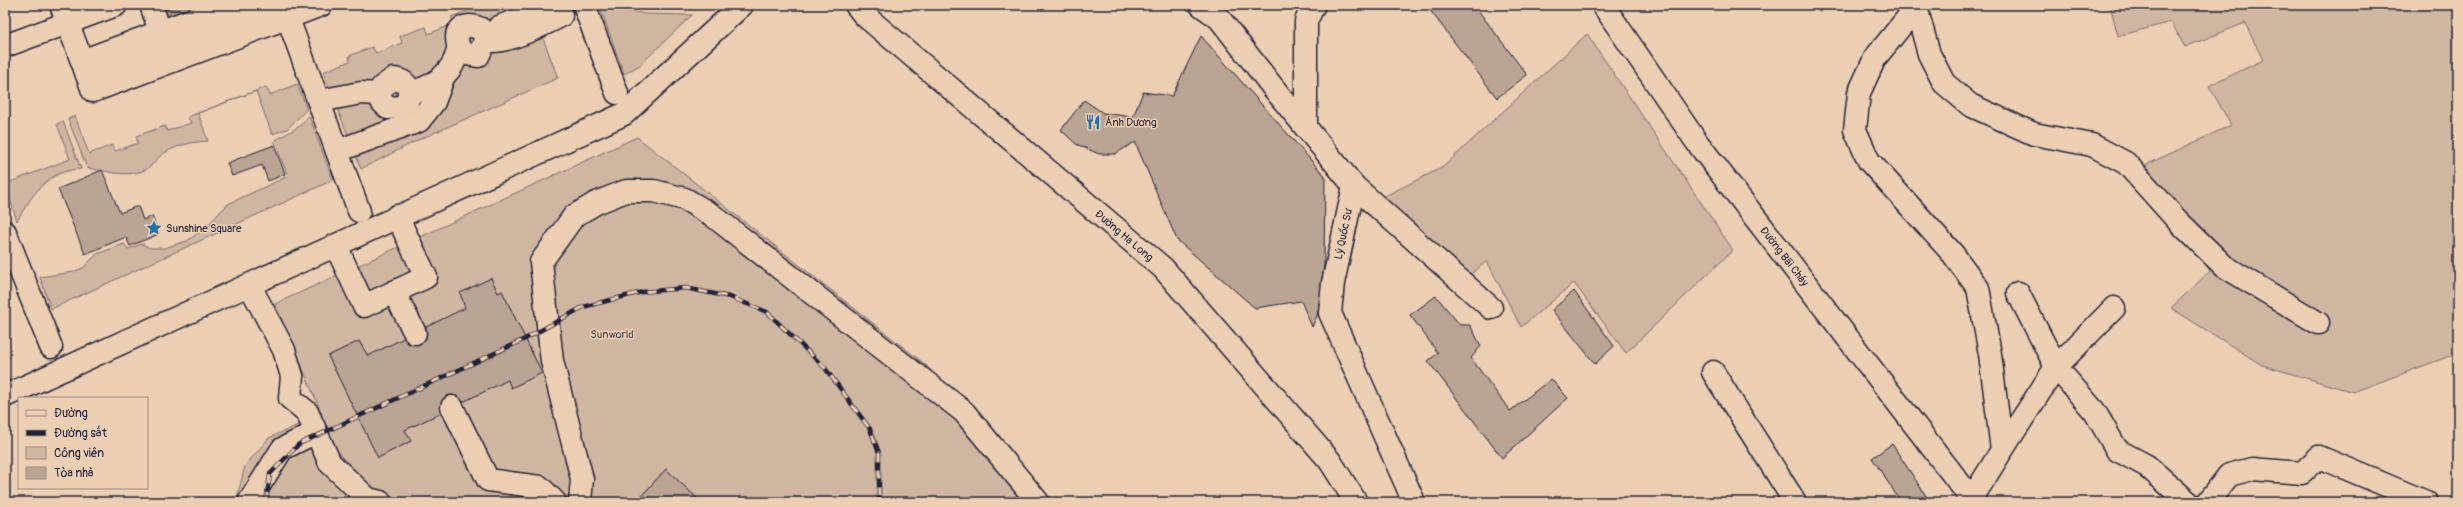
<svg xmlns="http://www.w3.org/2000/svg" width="2463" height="507" font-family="Pangolin,sans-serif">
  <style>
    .green { fill: #d0b7a2; stroke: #796c6e }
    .water { fill: #a59288; stroke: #716569 }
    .building { fill: #baa595; stroke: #22223b }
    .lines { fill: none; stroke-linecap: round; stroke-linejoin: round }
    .minor-casing { stroke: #22223b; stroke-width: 25 }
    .major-casing { stroke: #22223b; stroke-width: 25 }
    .minor { stroke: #edd0b3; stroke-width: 22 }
    .major { stroke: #edd0b3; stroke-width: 22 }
    .rail-casing { stroke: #22223b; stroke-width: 4.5 }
    .rail { stroke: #edd0b3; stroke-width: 3; stroke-dasharray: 9; stroke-linecap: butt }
    .labels { text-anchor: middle; stroke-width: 3; stroke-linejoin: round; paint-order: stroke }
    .poi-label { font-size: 11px; fill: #22223b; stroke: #edd0b3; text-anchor: start }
    .street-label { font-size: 11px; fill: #22223b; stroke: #edd0b3 }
    .park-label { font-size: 11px; fill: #454050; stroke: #edd0b3 }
  </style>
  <rect width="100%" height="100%" fill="#edd0b3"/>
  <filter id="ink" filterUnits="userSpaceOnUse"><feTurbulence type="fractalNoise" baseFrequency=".025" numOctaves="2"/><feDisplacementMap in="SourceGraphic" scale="8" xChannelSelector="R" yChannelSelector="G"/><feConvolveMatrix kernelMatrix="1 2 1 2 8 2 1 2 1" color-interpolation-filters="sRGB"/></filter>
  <g filter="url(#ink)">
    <g class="green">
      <polygon points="470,5 548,5 540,30 558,78 418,140 361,169 323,72 350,61 349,56 372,47 376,53 402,43 400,36 426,27 428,34 454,24 451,17 472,9"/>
      <polygon points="599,5 645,14 692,15 640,65 624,74"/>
      <polygon points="2110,5 2458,5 2458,353 2353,392 2262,365 2171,308 2210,271 2146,165 2231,125 2209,86 2263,60 2245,23 2185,47 2171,22 2118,36"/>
      <polygon points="1587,34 1733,250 1626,353 1574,283 1521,327 1487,261 1470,275 1383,197 1443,167"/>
      <path d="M297,84L307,109L287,129L272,134L256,91L198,113L208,141C191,142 172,146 159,157C155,162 151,167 145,170C127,178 106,171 87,168L68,119L75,116L89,154L112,145L115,151L138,143L136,136L165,126L167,131L191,123L188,117L198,113L266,87L270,95Z"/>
      <polygon points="309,116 333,180 51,309 40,277 73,272 83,268 97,254 124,244 128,249 142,244 150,248 164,248 187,241 203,230 228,204 288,176 274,141 300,126"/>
      <path d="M63,121L81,169C47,170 32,195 17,221L5,184L70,159L57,124Z"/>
      <polygon points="637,137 926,365 1043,502 236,502 245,466 269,438 322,414 275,304"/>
    </g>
    <polygon class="water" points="157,5 210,5 164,22"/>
    <g class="building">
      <polygon points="1426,5 1474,5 1527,75 1497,98"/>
      <polygon points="1201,36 1325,176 1324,265 1318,313 1312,327 1301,301 1255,308 1177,240 1135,142 1115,154 1099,154 1076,144 1061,130 1084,100 1103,113 1133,117 1143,92 1172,96"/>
      <polygon points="274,145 285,174 268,181 262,165 232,176 227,163"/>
      <polygon points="102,170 120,213 138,206 143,220 152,216 159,234 130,246 126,237 85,254 58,189"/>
      <polygon points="491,278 498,293 502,291 542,373 511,388 508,380 463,402 453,395 446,396 440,406 441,413 405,430 411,441 378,458 328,356 359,341 368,356 404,338 409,344 420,344 426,339 426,327 465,308 460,293"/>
      <polygon points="1574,291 1614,346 1595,364 1552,310"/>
      <polygon points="1436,296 1460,325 1470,325 1481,346 1471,358 1510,411 1551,379 1568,398 1502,458 1428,361 1438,353 1410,315"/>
      <polygon points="1892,444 1930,502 1901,502 1872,458"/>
      <polygon points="666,469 701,502 636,502"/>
    </g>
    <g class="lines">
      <defs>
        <g id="minor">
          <polyline points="61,5 93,91 321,5"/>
          <polyline points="151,5 160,31"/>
          <polyline points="283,5 359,211"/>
          <polyline points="584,5 617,93"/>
          <polyline points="1201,5 1219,18 1275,90 1354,186 1333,283 1330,313 1414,502"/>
          <polyline points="1918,5 1875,58 1859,93 1855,130 1869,161 1953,254 1978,288 1990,354 2002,450 1971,500"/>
          <polyline points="1916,7 1929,54 1944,83 1970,105 2034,134 2092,145 2126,163 2177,220 2224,266 2318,323"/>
          <polyline points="5,46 116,5"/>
          <polyline points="459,49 467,54 478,56 486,40"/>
          <polyline points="82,61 231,5"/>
          <polyline points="87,75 271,7"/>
          <polyline points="379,94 382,102 388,108 401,107 407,102 410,93"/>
          <path d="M319,101L361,93L379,94L382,87L393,79C403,80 407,83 410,93C432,87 453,75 458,50C459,44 455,37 458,32C464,24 473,25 481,29L486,40C503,46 544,24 561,16L560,11L502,33L499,27L553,5"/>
          <polyline points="1306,128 1306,21 1314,5"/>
          <polyline points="337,151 419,121 434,102 443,78"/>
          <polyline points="1354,186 1491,308"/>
          <polyline points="5,232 51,347"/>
          <polyline points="336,246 364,306 426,277 397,216"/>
          <polyline points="250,286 284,350 292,376 290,398 307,412 330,463 368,499 380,502"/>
          <polyline points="394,292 415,333"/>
          <polyline points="2018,293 2056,367 2095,412 2117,450 2147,466 2188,502"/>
          <polyline points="1713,372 1795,502"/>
          <polyline points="5,396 624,114 742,5"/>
          <polyline points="452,407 488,480 540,487 555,502"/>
          <polyline points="2002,450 2056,367 2114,308"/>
          <polyline points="249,502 282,449 316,432"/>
          <polyline points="580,502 582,479 552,361 541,262 574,216 596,203 626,191 654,191 685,199 712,215 964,412 1038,502"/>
          <polyline points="2208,502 2229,475 2252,469 2302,473 2319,457 2426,502"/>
        </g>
        <g id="major">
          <path id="s1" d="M856,5L864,15L1163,268L1330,461L1356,502"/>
          <path id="s2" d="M1603,5L1696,141L1974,502"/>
        </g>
      </defs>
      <use href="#minor" class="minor-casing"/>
      <use href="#major" class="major-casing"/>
      <use href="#minor" class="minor"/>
      <use href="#major" class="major"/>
      <defs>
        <polyline id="rail" points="266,502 270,474 299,444 525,339 583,307 642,292 685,288 730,297 767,312 825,368 870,429 879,453 879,502"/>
      </defs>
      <use href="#rail" class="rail-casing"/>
      <use href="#rail" class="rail"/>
    </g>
  </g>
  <defs>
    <symbol id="restaurant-bare" viewBox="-9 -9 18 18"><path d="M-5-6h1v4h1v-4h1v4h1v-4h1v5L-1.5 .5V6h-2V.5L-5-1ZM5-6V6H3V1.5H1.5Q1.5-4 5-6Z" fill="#1f6fb2" stroke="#edd0b3" stroke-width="2.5" paint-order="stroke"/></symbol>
    <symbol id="sight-bare" viewBox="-9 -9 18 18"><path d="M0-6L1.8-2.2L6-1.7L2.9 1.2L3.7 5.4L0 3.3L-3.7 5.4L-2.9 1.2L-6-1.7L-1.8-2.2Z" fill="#1f6fb2" stroke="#edd0b3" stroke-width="2.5" paint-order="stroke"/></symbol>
  </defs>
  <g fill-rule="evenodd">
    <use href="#restaurant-bare" x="1082" y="111" width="22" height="22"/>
    <use href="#sight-bare" x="143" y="217" width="22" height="22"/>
  </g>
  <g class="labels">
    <g class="poi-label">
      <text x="1105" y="126">Ánh Dương</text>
      <text x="166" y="232">Sunshine Square</text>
    </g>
    <g class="street-label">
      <text transform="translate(1343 234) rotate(-78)" y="4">Lý Quốc Sư</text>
      <text dy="4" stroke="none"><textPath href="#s1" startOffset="354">Đường Hạ Long</textPath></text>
      <text dy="4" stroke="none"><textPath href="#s2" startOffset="310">Đường Bãi Cháy</textPath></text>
    </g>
    <g class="park-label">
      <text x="612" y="338">Sunworld</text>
    </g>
  </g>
  <rect width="2463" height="507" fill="none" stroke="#edd0b3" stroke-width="20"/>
  <rect x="10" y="10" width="2443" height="487" fill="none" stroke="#22223b" stroke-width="1.5" filter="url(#ink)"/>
  <rect x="18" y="397" width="130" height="92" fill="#edd0b3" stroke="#9c8a83"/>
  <rect x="26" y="410" width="20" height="6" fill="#edd0b3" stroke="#9c8a83"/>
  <text x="54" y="417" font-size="12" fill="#22223b">Đường</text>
  <rect x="26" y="430" width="20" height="6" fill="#22223b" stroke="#9c8a83"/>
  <text x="54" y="437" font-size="12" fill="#22223b">Đường sắt</text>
  <rect x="26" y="447" width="20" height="12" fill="#d0b7a2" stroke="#9c8a83"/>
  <text x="54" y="457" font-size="12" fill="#22223b">Công viên</text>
  <rect x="26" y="467" width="20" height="12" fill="#baa595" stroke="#9c8a83"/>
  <text x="54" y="477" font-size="12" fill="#22223b">Tòa nhà</text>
</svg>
